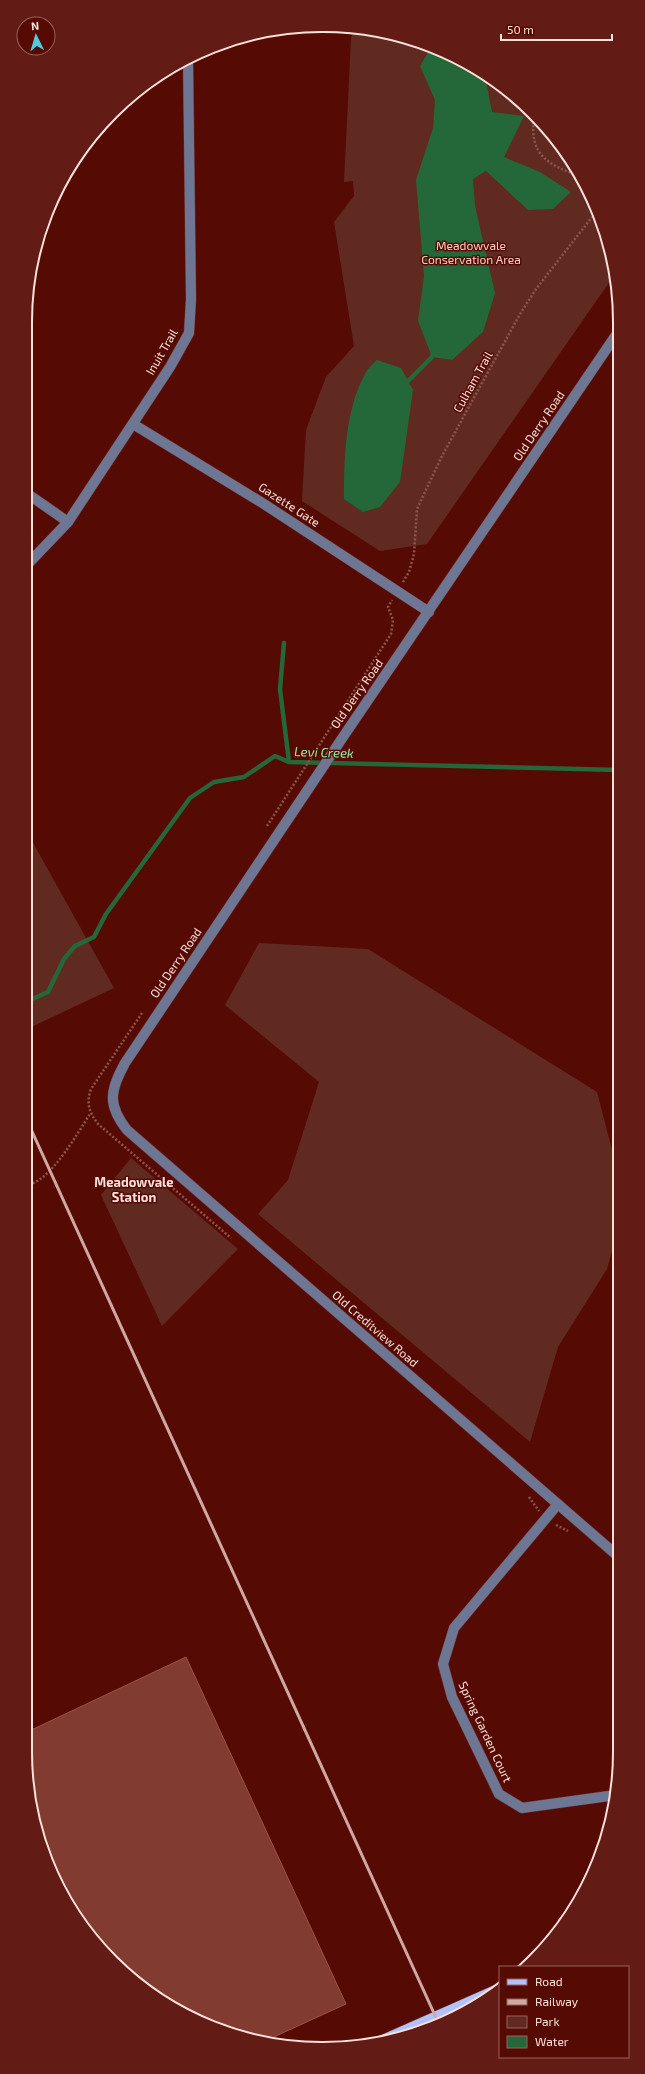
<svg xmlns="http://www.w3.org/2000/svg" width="645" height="2074" font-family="'Exo 2',sans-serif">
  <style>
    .green { fill: #612a21 }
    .water { fill: #246739 }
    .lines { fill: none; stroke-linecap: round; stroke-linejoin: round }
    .stream { stroke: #246739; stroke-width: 4.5 }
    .building { fill: #823b30; stroke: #9f5144 }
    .minor-casing { stroke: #702d26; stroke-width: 11 }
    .major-casing { stroke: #702d26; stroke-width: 11 }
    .path { stroke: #8e544d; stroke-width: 2.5; stroke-dasharray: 2 2; stroke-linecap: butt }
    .minor { stroke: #6d7793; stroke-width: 10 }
    .major { stroke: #afc2fd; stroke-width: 10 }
    .rail { stroke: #d0a8a2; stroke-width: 3 }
    .labels { text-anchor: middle; stroke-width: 3; stroke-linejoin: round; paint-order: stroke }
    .park-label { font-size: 12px; fill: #facdc5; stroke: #550b04 }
    .street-label { font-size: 12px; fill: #fce0da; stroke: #550b04 }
    .water-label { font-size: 13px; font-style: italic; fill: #92eda7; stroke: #550b04 }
    .neighbourhood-label { font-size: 13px; font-weight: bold; fill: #fce0da; stroke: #550b04 }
    .rim { fill: none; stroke: #fce0da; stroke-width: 2 }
  </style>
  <rect width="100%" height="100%" fill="#550b04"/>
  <g class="green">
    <polygon points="354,28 381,31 471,65 546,126 589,191 615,274 427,544 380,551 302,501 306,430 326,377 354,346 334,222 354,196 353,181 344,182 351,39"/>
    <polygon points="32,841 114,988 25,1030 25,843"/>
    <polygon points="259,943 368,949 597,1092 619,1177 619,1226 607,1269 558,1347 530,1442 258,1214 288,1180 319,1082 225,1005"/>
    <polygon points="131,1158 238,1249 162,1326 101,1195"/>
  </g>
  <g class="water">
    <polygon points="430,49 471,65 485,76 492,112 524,116 504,157 540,172 571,192 553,209 528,210 486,171 473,179 475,206 495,293 483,332 452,360 432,357 418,321 424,276 416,180 433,128 435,100 420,66"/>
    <path d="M377,360L401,368L413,390L400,482L380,507L363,512L344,499C344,458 345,411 365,374C367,369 373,364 377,360Z"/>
  </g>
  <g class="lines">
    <g class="stream">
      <polyline points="405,384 432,357 433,353"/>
      <polyline points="284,643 280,689 289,762"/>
      <polyline points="25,999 30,1000 48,992 64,959 75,946 94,937 106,914 190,798 214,782 244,777 275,756 289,762 618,770"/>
    </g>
  </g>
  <polygon class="building" points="186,1657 346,2004 265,2041 191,2018 142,1988 99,1948 48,1865 31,1809 25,1733"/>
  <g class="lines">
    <defs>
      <g id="minor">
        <path d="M618,332L343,737L125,1063C110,1090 107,1105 127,1130L620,1558"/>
        <polyline points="133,424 264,504 429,612"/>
        <polyline points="25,492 68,522"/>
        <polyline points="25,567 68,522 170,367 189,333 191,299 188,59"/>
        <polyline points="558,1504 454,1628 443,1664 452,1697 499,1794 522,1808 616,1795"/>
      </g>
      <polyline id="major" points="378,2042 500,1988"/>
    </defs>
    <use href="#minor" class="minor-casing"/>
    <use href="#major" class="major-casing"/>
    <g class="path">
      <path d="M534,117C529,155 547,164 579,176"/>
      <polyline points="403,582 409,572 414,554 417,509 442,456 520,314 536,289 596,212"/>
      <polyline points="267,826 391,634 393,620 388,607 392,600"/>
      <path d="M142,1013L91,1089C86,1103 89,1112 98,1124L231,1238"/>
      <path d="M25,1185C49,1185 78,1132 90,1114"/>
      <polyline points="529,1497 539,1511"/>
      <polyline points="556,1525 568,1531"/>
      <polyline points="613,1569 620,1575"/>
    </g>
    <use href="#minor" class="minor"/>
    <use href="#major" class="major"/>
    <polyline class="rail" points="25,1116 438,2022"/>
  </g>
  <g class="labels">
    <g class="park-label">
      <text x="471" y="250">Meadowvale<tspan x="471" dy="14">Conservation Area</tspan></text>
    </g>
    <g class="street-label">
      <text transform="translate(162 352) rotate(-60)" y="4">Inuit Trail</text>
      <text transform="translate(473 382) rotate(-61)" y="4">Culham Trail</text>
      <text transform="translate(539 426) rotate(-56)" y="4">Old Derry Road</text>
      <text transform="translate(289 505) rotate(33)" y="4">Gazette Gate</text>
      <text transform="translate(357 694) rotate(-55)" y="4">Old Derry Road</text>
      <text transform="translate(176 963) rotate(-56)" y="4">Old Derry Road</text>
      <text transform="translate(375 1329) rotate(41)" y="4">Old Creditview Road</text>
      <text transform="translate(485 1732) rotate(65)" y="4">Spring Garden Court</text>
    </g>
    <g class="water-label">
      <text transform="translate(324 752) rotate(2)" y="5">Levi Creek</text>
    </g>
    <g class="neighbourhood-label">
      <text x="134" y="1187">Meadowvale<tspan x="134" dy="15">Station</tspan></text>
    </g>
  </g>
  <path d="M0 0H645V2074H0ZM322 32H323A290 290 0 0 1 613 322V1752A290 290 0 0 1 323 2042H322A290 290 0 0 1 32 1752V322A290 290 0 0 1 322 32Z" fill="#621c15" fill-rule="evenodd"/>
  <path class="rim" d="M322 32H323A290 290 0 0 1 613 322V1752A290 290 0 0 1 323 2042H322A290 290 0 0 1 32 1752V322A290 290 0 0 1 322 32Z"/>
  <rect x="499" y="1966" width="130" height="92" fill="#550b04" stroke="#98605a"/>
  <rect x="507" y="1979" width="20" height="6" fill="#afc2fd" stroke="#98605a"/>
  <text x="535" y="1986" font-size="12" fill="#fce0da">Road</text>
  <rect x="507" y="1999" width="20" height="6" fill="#d0a8a2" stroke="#98605a"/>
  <text x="535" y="2006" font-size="12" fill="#fce0da">Railway</text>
  <rect x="507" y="2016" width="20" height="12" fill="#612a21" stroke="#98605a"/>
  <text x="535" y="2026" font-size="12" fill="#fce0da">Park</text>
  <rect x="507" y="2036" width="20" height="12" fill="#246739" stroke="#98605a"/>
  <text x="535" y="2046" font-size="12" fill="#fce0da">Water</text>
  <g transform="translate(36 36) rotate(355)"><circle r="19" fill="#550b04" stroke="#98605a"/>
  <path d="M0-3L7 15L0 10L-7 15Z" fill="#54cade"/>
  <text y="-6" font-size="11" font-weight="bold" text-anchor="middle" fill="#fce0da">N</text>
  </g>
  <path d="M501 34v6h111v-6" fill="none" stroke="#fce0da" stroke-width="2"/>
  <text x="507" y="34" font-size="12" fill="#fce0da" stroke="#550b04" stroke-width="3" paint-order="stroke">50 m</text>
</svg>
